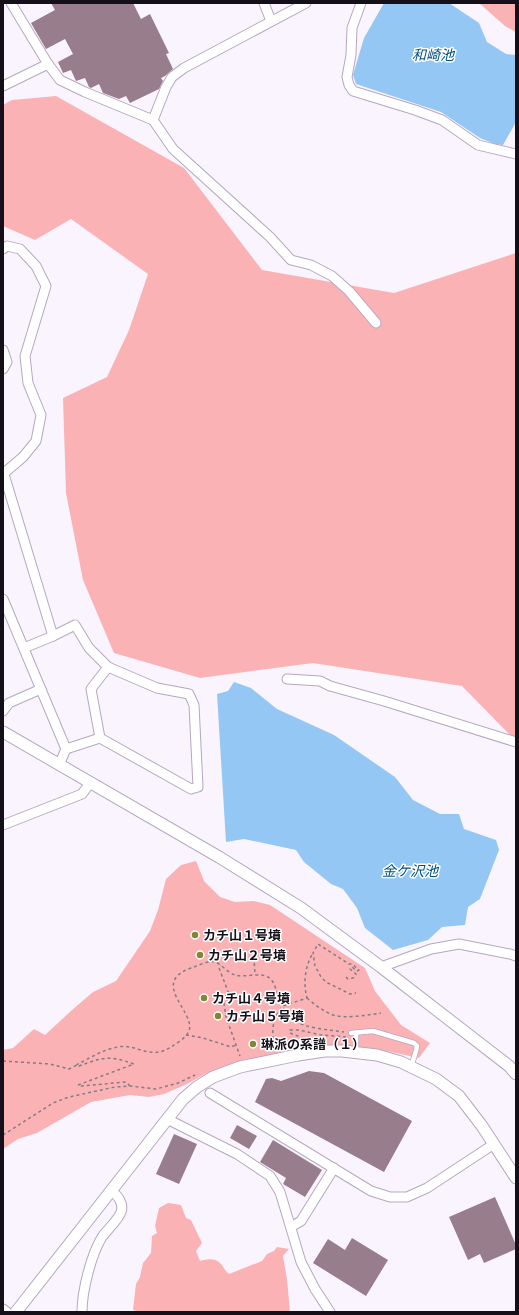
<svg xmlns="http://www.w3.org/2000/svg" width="519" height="1315" font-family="'DejaVu Sans','Noto Sans JP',sans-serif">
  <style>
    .green { fill: #fbb2b5 }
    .water { fill: #94c7f3 }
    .building { fill: #987d8c }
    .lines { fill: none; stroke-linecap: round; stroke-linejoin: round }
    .service-casing { stroke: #b6a7c1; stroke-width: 6 }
    .minor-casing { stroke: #b6a7c1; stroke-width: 11 }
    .tertiary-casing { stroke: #b6a7c1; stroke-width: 13 }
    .path { stroke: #827c86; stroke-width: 1.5; stroke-dasharray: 3 3; stroke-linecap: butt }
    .service { stroke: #fff; stroke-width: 4.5 }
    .minor { stroke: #fff; stroke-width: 9 }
    .tertiary { stroke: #fff; stroke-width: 11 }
    .poi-dot { fill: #7f8733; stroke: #fff; stroke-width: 1.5 }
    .labels { text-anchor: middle; stroke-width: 3; stroke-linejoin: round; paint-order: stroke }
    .poi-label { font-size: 13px; font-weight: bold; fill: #140f18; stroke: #fff; text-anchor: start }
    .water-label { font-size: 14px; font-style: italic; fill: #004f81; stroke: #fff }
  </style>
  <rect width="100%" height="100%" fill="#faf4ff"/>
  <g class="green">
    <polygon points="479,3 516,3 516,32 505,26"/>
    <polygon points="56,96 184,168 262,270 394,293 516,253 516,741 462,686 313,663 200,678 114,653 83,580 66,493 63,398 107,377 129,330 148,274 71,219 35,240 3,226 3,105 12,100"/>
    <polygon points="196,861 204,881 220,897 235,902 254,901 270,905 365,968 375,991 401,1025 430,1043 419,1058 372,1048 330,1046 294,1050 241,1061 207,1073 187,1084 164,1094 149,1097 130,1095 91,1102 37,1133 18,1139 3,1149 3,1050 13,1048 34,1029 45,1035 72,1010 93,992 116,981 150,931 158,910 166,879 181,865"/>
    <path d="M168,1203L181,1205L186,1218L191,1220L202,1243L196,1251L200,1261C207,1259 215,1258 220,1263C224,1267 225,1271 229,1274L262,1261L267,1254L274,1251L277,1247L289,1249L283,1256L287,1279L290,1312H140L133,1310L136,1284L140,1277L143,1263L151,1253L152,1236L157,1233L155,1226L159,1208Z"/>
  </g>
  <g class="water">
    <polygon points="384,3 449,3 479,23 487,42 506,54 516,55 516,122 503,145 495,144 480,138 441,112 356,84 353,75 364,38"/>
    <polygon points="234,682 251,688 277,709 334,735 395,777 413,800 440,814 459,814 464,829 496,840 499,850 480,899 468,907 465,925 442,927 428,940 393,950 365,928 357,908 343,889 331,884 304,862 296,850 244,839 226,842 217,694 228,691"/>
  </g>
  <g class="building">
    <polygon points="51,3 133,3 141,19 150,14 169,53 166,54 173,69 165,76 161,78 163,81 159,89 130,103 126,96 119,99 103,93 99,84 91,88 89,87 85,78 76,81 71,70 63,73 58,62 73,54 65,39 46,49 31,23 55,10"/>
    <polygon points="309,1071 324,1073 412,1121 384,1172 255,1102 266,1079 272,1078 281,1081"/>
    <polygon points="237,1125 257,1136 249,1149 230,1138"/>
    <polygon points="174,1134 197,1144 179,1184 156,1174"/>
    <polygon points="273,1140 322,1170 305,1197 283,1184 286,1178 260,1162"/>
    <polygon points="495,1197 516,1245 516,1249 484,1263 480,1254 468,1260 449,1217"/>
    <polygon points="352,1238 388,1260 366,1296 313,1263 328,1239 345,1250"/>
  </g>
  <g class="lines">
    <defs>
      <g id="service">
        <polyline points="351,1033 373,1031 414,1043 417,1046 416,1051 411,1067"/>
        <polyline points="356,1052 356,1033"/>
      </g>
      <g id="minor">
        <polyline points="11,3 48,64 60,80 85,92 153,120 173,149 270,237 291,260 311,265 332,276 349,291 376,323"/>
        <polyline points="264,3 271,21"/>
        <polyline points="361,3 352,28 351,55 347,77 349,85 353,91 415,110 442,120 478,145 516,154"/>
        <polyline points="3,86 48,64"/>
        <polyline points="153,120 166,87 172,77 184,68 306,3"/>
        <polyline points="3,249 7,246 20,249 36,266 46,286 25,356 28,383 41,415 36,441 23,457 3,474"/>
        <polyline points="3,350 7,362 3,369"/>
        <polyline points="3,471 53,636 75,625 89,648 108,667 157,688 189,694 194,705 198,787 191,789 100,738 66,749"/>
        <polyline points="3,599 66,749 59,765"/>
        <polyline points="24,648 53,636"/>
        <polyline points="287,679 320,681 330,686 384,701 516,742"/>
        <polyline points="3,711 9,703 41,689"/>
        <polyline points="100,738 91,689 108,667"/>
        <polyline points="3,825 82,794 90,783"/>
        <polyline points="381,967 431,949 459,944 510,954 516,956"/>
        <polyline points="210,1093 371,1191 390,1197 407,1197 427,1188 494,1144"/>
        <polyline points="167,1119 237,1154 270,1176 280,1192 301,1262 315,1289 330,1312"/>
        <polyline points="291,1227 301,1221 334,1168"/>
        <polyline points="3,1309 7,1312"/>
        <path d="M82,1312C82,1291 91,1255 102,1237C107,1230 119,1219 121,1212C124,1204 118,1195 111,1191"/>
      </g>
      <g id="tertiary">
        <polyline points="3,732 219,857 301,908 381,967 509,1066 516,1074"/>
        <polyline points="16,1312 183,1099 197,1087 213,1077 240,1067 298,1055 325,1051 342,1051 377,1055 401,1062 436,1079 459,1096 482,1126 516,1178"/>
      </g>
    </defs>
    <use href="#service" class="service-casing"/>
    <use href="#minor" class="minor-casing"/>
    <use href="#tertiary" class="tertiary-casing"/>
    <g class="path">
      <polyline points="254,957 255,975"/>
      <polyline points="346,977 348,979 353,978 356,974 350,969 352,967 357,971 359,970 352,964 349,964 318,944 313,953 315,966 321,977 326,982 350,994 356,993"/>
      <polyline points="223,997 226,1017 240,1056"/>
      <path d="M307,998C315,1005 323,1011 333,1015C345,1019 368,1015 381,1013"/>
      <polyline points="219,999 229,994 219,968 220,965"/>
      <polyline points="186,1035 203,1038 231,1047 236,1045"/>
      <polyline points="305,1044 305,1039 290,1033 290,1030 299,1030 321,1035 346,1037"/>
      <path d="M273,1050L271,1040L273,1038C272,1026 274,1015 283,1006L307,998C303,983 305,966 313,953"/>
      <polyline points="3,1061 50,1064 69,1069 77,1065"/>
      <path d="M130,1086L126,1082L81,1086L78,1085L134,1064C108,1055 104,1057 79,1066L76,1065C90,1058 104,1049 118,1047C136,1043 150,1061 171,1047C177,1043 186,1038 189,1031C196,1012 149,983 191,968C198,966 208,960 215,962C220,963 228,973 235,975C245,978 258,972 268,977C273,979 275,987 277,992C280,1001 284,1012 291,1018C301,1028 330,1030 344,1032"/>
      <polyline points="3,1135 53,1103 69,1097 115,1087 130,1086 156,1089 178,1083 195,1075"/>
    </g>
    <use href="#service" class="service"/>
    <use href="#minor" class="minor"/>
    <use href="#tertiary" class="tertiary"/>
  </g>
  <g class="poi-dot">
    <circle cx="195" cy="935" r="4"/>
    <circle cx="200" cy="955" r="4"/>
    <circle cx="204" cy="998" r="4"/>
    <circle cx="218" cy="1016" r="4"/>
    <circle cx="253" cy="1044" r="4"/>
  </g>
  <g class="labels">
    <g class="poi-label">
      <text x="203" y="940">カチ山１号墳</text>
      <text x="208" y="960">カチ山２号墳</text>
      <text x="212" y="1003">カチ山４号墳</text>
      <text x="226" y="1021">カチ山５号墳</text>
      <text x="261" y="1049">琳派の系譜（１）</text>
    </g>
    <g class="water-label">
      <text x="433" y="60">和崎池</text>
      <text x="410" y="876">金ケ沢池</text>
    </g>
  </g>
  <rect width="519" height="1315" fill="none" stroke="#140f18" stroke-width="8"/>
</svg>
